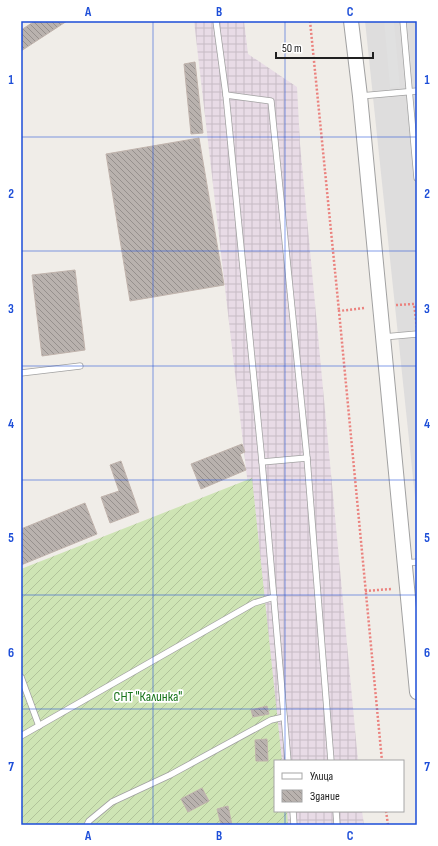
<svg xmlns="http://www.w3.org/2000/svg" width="438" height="846" font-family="'Sofia Sans Condensed',sans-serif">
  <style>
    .residential { fill: #dedddd }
    .industrial { fill: url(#industrial-grid) }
    .garden { fill: url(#garden-furrows) }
    .parking { fill: #e0e0e0 }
    .building { fill: url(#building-back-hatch); stroke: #c0b3ac }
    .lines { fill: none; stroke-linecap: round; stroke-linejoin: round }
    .service-casing { stroke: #a1a1a1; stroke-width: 7 }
    .tertiary-casing { stroke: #a1a1a1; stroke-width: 16 }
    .path { stroke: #eb827e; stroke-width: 2.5; stroke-dasharray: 2 2; stroke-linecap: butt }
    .service { stroke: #fff; stroke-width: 5.5 }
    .tertiary { stroke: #fff; stroke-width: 14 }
    .grid { fill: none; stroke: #1d4ed8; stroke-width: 1; stroke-opacity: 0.55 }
    .labels { text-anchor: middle; stroke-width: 3.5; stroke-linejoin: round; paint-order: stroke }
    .park-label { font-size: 14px; fill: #18741a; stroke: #fff }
    .neatline { fill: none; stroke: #1d4ed8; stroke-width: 1.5 }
    .grid-label { font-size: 13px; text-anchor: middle; font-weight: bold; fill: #1d4ed8 }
  </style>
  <defs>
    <pattern id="industrial-grid" width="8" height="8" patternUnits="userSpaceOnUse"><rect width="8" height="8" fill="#e8dbe6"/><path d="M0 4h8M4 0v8" fill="none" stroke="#c7bcc5"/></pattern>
    <pattern id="garden-furrows" width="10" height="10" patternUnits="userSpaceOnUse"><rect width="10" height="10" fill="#cee4b4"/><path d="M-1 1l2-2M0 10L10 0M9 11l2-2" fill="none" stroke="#b1c39a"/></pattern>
    <pattern id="building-back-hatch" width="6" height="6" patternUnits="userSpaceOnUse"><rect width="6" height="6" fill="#b9b2ae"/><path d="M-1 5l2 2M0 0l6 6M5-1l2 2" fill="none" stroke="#96908d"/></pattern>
  </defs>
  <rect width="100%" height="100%" fill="#f0ede8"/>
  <polygon class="residential" points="365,21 417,21 417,516"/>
  <g class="industrial">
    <polygon points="194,21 244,21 248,54 297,87 300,144 358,761 280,761"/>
    <polygon points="286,811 362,811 364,825 288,825"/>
  </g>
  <polygon class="garden" points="252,478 282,761 275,761 275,811 287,811 288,825 21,825 21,569"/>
  <polygon class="parking" points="384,21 394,21 400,87 390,88"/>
  <g class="building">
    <polygon points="35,21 67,21 21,51 21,30"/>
    <polygon points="195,62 203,133 191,134 184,64"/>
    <polygon points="199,138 224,285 130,301 106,154"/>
    <polygon points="75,270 85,350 42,356 32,275"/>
    <polygon points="242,444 245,452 240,454 246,470 201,489 191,464"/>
    <polygon points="121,461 139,512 110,523 101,497 119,491 110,465"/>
    <polygon points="85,503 97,534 21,565 21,529"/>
    <polygon points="267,706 269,714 253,717 251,710"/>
    <polygon points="267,739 268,761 256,761 255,740"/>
    <polygon points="202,788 209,801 188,812 181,799"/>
    <polygon points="228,806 232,825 221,825 217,809"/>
  </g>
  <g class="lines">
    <defs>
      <g id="service">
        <polyline points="216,21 226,95 262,462 288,761"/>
        <polyline points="403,21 417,178"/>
        <polyline points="226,95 271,101 307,458 331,761"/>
        <polyline points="360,96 417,91"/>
        <polyline points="383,337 417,334"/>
        <polyline points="21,373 80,366"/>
        <polyline points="262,462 307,458"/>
        <polyline points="405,563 417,562"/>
        <polyline points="21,677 39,726"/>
        <polyline points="21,736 254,603 274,597"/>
        <polyline points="293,811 294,825"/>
        <polyline points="336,811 337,825"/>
        <polyline points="87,825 89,821 112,802 170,775 271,720 284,717"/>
      </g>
      <polyline id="tertiary" points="351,21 360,96 417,692"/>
    </defs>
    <use href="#service" class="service-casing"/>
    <use href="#tertiary" class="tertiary-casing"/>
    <g class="path">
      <polyline points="310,21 339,311"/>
      <polyline points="396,305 414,304 417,327"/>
      <polyline points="364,308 339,311 382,761"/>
      <polyline points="365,591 391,589"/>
      <polyline points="386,811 388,825"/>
    </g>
    <use href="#service" class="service"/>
    <use href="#tertiary" class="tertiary"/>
  </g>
  <path class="grid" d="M153,21V825M285,21V761M21,137H417M21,251H417M21,366H417M21,480H417M21,595H417M21,709H417M285,811V825"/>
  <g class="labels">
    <g class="park-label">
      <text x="148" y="701">СНТ "Калинка"</text>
    </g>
  </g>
  <rect width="438" height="846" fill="none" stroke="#ffffff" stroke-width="44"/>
  <rect x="274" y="760" width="130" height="52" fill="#ffffff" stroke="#a6a6a6"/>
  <rect x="282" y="773" width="20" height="6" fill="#ffffff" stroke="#a6a6a6"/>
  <text x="310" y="780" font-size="12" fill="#202020">Улица</text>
  <rect x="282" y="790" width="20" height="12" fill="url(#building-back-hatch)" stroke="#a6a6a6"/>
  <text x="310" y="800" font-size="12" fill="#202020">Здание</text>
  <path d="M276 52v6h97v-6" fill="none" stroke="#202020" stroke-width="2"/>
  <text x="282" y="52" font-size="12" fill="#202020" stroke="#ffffff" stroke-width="3" paint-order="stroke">50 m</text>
  <rect x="22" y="22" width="394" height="802" class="neatline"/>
  <g class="grid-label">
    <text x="88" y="16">A</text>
    <text x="219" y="16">B</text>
    <text x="350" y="16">C</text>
    <text x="11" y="84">1</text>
    <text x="427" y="84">1</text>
    <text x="11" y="198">2</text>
    <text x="427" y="198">2</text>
    <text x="11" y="313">3</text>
    <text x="427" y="313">3</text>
    <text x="11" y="428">4</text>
    <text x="427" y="428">4</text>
    <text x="11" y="542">5</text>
    <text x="427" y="542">5</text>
    <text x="11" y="657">6</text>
    <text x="427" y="657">6</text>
    <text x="11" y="771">7</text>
    <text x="427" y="771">7</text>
    <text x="88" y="840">A</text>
    <text x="219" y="840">B</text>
    <text x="350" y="840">C</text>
  </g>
</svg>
